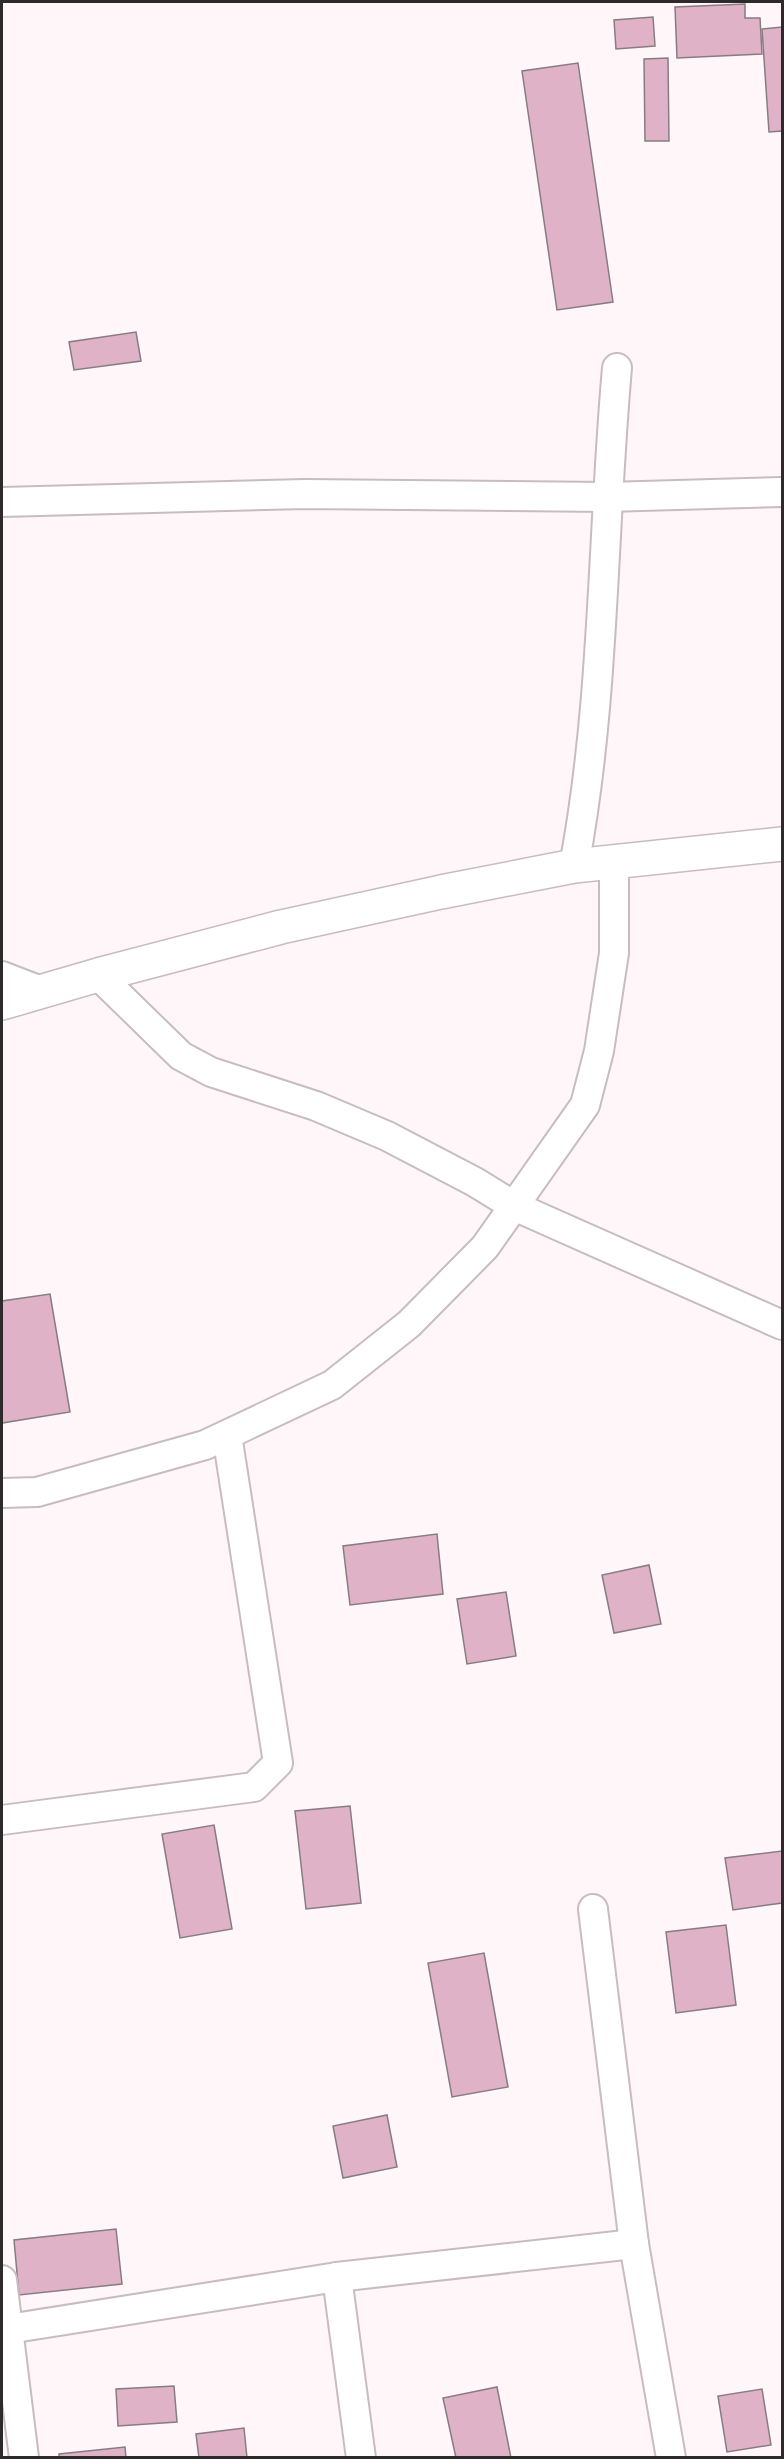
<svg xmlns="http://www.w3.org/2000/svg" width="784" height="2459" font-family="Roboto,sans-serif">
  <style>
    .building { fill: #dfb2c7; stroke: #887c81; stroke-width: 1.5 }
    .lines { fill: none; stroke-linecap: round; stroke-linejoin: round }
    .minor-casing { stroke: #c8bcc1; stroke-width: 32 }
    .tertiary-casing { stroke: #c8bcc1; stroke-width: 36 }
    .minor { stroke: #fff; stroke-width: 28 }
    .tertiary { stroke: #fff; stroke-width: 33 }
  </style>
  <rect width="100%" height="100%" fill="#fff6fa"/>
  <g class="building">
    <polygon points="745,4 745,18 760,18 762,54 677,58 675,7"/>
    <polygon points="653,17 655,46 616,49 614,20"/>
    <polygon points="782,27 782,131 769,132 762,29"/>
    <polygon points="668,58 669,141 645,141 644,59"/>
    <polygon points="578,63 613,302 557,310 522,71"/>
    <polygon points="136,332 141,361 74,370 69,342"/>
    <polygon points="50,1294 70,1412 2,1423 2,1301"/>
    <polygon points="437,1534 443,1594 350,1605 343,1546"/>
    <polygon points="649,1565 661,1624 614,1633 602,1575"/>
    <polygon points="506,1592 516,1656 467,1664 457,1599"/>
    <polygon points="350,1806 361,1903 306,1909 295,1811"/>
    <polygon points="214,1825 232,1929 180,1938 162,1834"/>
    <polygon points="782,1851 782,1903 733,1910 725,1858"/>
    <polygon points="726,1925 736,2005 676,2013 666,1932"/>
    <polygon points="484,1953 508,2087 452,2097 428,1963"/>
    <polygon points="387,2115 397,2167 343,2178 333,2126"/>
    <polygon points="116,2229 122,2284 19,2295 14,2240"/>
    <polygon points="174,2386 177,2422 118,2426 116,2389"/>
    <polygon points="497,2387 511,2458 456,2458 443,2398"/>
    <polygon points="762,2389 771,2445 727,2452 718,2396"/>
    <polygon points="244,2428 247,2458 199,2458 196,2434"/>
    <polygon points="125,2447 126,2458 59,2458 59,2454"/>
  </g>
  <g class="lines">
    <defs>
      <g id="minor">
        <polyline points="2,502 305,494 607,497 782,492"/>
        <path d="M574,866C605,702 602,534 617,368"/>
        <polyline points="98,975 181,1056 211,1072 316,1106 387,1136 475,1182 514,1206 782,1325"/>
        <polyline points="2,976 41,991"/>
        <polyline points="2,1493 37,1492 205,1445 332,1385 409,1324 485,1247 585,1105 599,1051 614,953 614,862"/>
        <polyline points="2,1820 254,1787 278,1763 227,1435"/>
        <polyline points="593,1909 634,2244 671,2458"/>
        <polyline points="337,2277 361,2458"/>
        <polyline points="2,2280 24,2458"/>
        <polyline points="2,2330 337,2277 634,2244"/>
      </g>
      <polyline id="tertiary" points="2,1003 98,975 281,927 441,892 574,866 782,844"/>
    </defs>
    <use href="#minor" class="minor-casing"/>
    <use href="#tertiary" class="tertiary-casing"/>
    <use href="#minor" class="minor"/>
    <use href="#tertiary" class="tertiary"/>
  </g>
  <rect width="784" height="2459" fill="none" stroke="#2e292b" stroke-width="6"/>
</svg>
